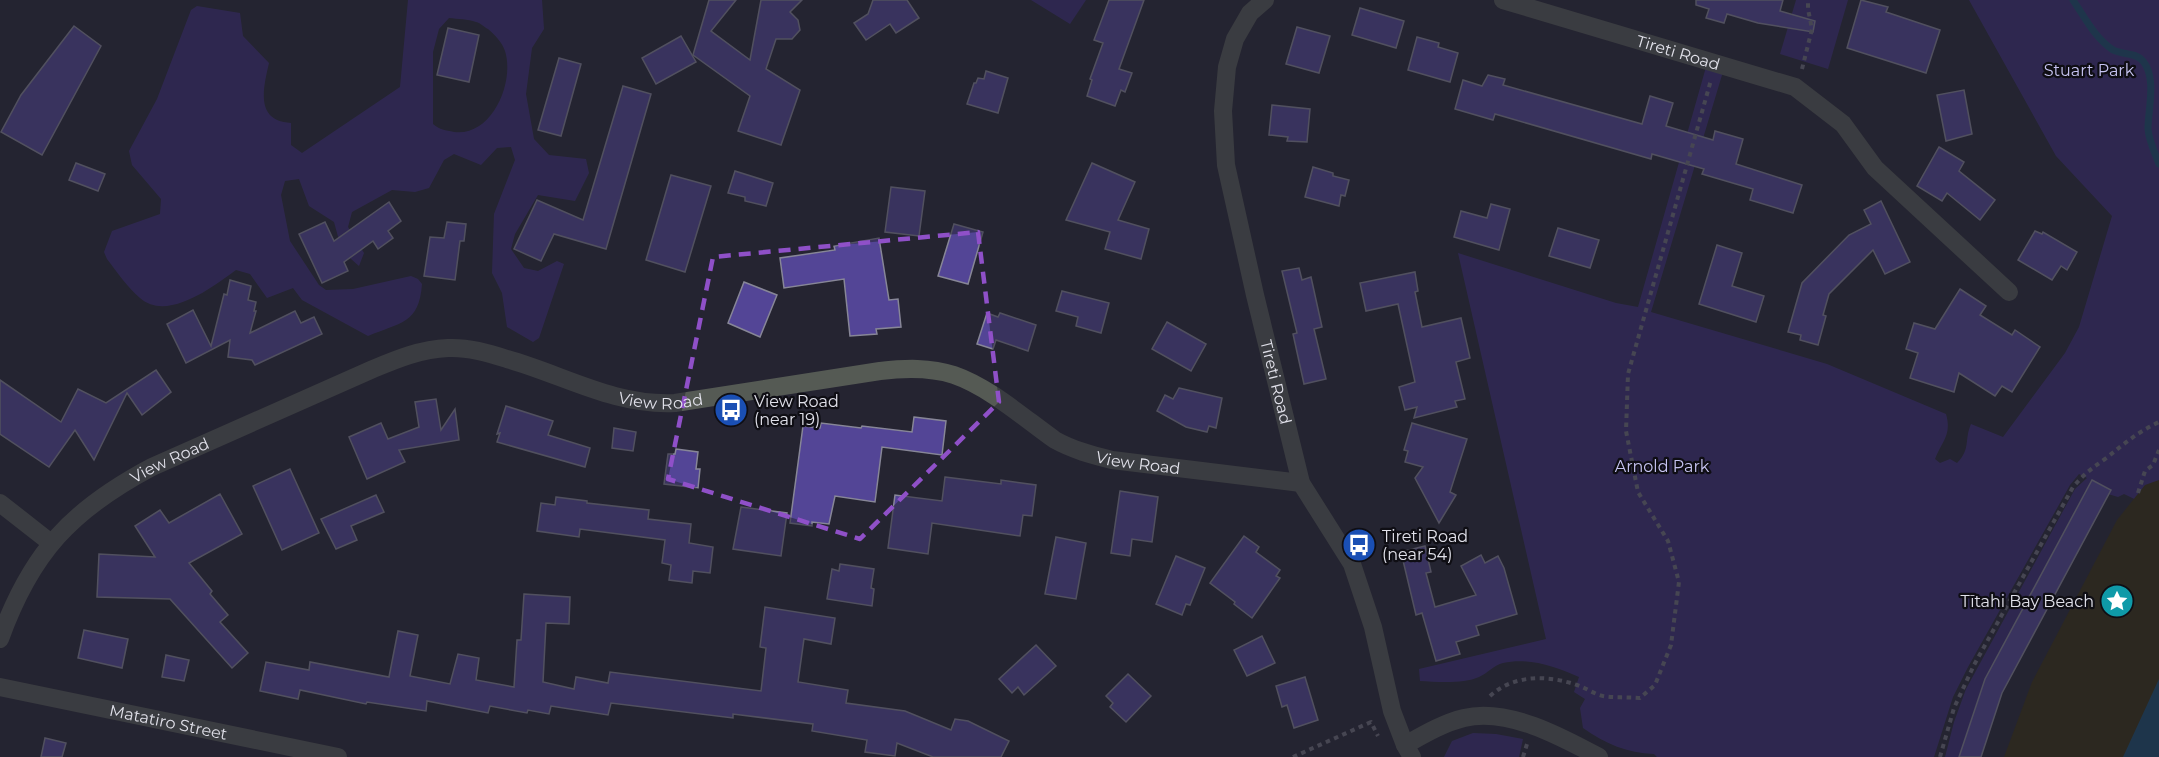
<svg xmlns="http://www.w3.org/2000/svg" width="2159" height="757" font-family="Montserrat,sans-serif">
  <style>
    .green { fill: #3b2c74; fill-rule: evenodd }
    .sand { fill: #352d0c }
    .water { fill: #174b6c }
    .lines { fill: none; stroke-linecap: round; stroke-linejoin: round }
    .stream { stroke: #174b6c; stroke-width: 7 }
    .building { fill: #534596; stroke: #878697; stroke-width: 1.5 }
    .path { stroke: #706f7b; stroke-width: 4; stroke-dasharray: 4.5 4.5; stroke-linecap: butt }
    .minor { stroke: #555a54; stroke-width: 18 }
    .marked { fill: none; stroke: #8f50c8; stroke-width: 4.5; stroke-dasharray: 12 8; stroke-linejoin: round }
    .labels { text-anchor: middle; stroke-width: 4.5; stroke-linejoin: round; paint-order: stroke }
    .street-label { font-size: 16px; fill: #e1e1ea; stroke: #0f0e14 }
    .park-label { font-size: 16px; fill: #c7c4f2; stroke: #0f0e14 }
    .poi-label { font-size: 16px; fill: #e1e1ea; stroke: #0f0e14; text-anchor: start }
  </style>
  <rect width="100%" height="100%" fill="#252431"/>
  <g class="green">
    <path d="M408,0H542L544,29L532,48L526,94L534,139L549,155L586,159L589,173L575,201L538,195L515,234L511,249L524,268L538,271L557,261L564,264L539,338L533,342L507,327L502,293L492,273L494,214L515,160L511,147L497,148L481,165L454,154L444,160L429,188L415,192L392,190L352,212L348,227L364,253L359,266L342,251L334,222L309,206L299,179L285,181L281,195L290,241L319,285L326,290L353,289L411,276L418,279L422,284C419,324 401,322 368,336L302,300L293,288L267,298L250,274L236,270C213,287 167,322 140,298C128,288 117,272 107,259L104,252L112,231L160,214L161,199L132,165L129,151L157,99L191,10L197,6L240,13L243,36L269,63C263,89 255,121 291,123V145L302,153L400,87ZM449,18C458,19 468,19 476,22C481,23 484,27 488,29C495,35 502,42 505,51C515,82 492,137 454,132C445,130 440,130 433,124V52L439,29Z"/>
    <polygon points="1031,0 1086,0 1070,24"/>
    <polygon points="1796,0 1848,0 1828,69 1780,54"/>
    <path d="M1969,0H2159V500L2149,506L2124,494L2118,497L2108,494L2110,489L2092,480L1983,684L1959,757H1945L1954,722L1966,689L2075,489L2087,478L2079,474L2070,485L1968,667L1953,697L1934,757H1657L1654,754C1627,753 1606,744 1583,728L1580,708L1585,699L1574,692L1579,677C1556,667 1529,657 1503,663C1494,665 1488,673 1479,677C1464,684 1437,682 1420,681L1419,669L1546,639L1458,253L1616,303L1638,307L1708,60L1725,65L1651,312L1827,364L1946,414C1952,435 1942,441 1935,459L1940,463L1950,459L1957,463C1971,449 1964,440 1971,424L2003,437L2065,353L2079,327L2112,216L2056,156Z"/>
    <polygon points="1473,733 1496,734 1523,739 1519,757 1444,757 1452,741"/>
  </g>
  <polygon class="sand" points="2159,480 2159,733 2146,757 2004,757 2032,682 2117,520 2145,485"/>
  <polygon class="water" points="2159,679 2159,757 2123,757"/>
  <g class="lines">
    <path class="stream" d="M2073,0C2085,18 2095,38 2113,50C2122,55 2136,52 2143,61C2157,78 2148,109 2148,129C2149,141 2155,153 2159,164"/>
  </g>
  <g class="building">
    <polygon points="709,0 736,0 711,31 750,60 761,0 802,0 790,12 798,20 800,30 792,39 776,39 766,69 800,90 781,145 738,131 750,96 693,55"/>
    <polygon points="873,0 907,0 919,18 896,33 890,24 866,40 854,23 868,14"/>
    <polygon points="1109,0 1144,0 1119,69 1132,73 1125,92 1121,90 1115,106 1087,96 1092,80 1090,79 1103,43 1094,40"/>
    <polygon points="1696,0 1783,0 1780,11 1815,21 1813,32 1758,23 1727,14 1724,23 1706,18 1709,9 1696,5"/>
    <polygon points="1861,0 1888,7 1886,12 1940,30 1926,73 1847,48"/>
    <polygon points="1360,8 1404,21 1396,48 1352,35"/>
    <polygon points="74,26 101,46 42,155 1,132 21,95"/>
    <polygon points="1297,27 1330,36 1319,73 1286,64"/>
    <polygon points="448,28 479,35 469,82 437,75"/>
    <polygon points="681,36 696,62 656,84 642,58"/>
    <polygon points="1417,37 1439,43 1438,47 1458,53 1450,82 1408,70"/>
    <polygon points="559,58 581,64 561,136 538,130"/>
    <polygon points="986,71 1008,78 998,113 967,104 974,83 976,83 978,78 984,79"/>
    <polygon points="1488,75 1505,79 1503,85 1642,124 1650,96 1673,103 1666,126 1713,140 1715,131 1743,139 1736,164 1802,185 1793,213 1750,200 1753,189 1702,174 1704,169 1652,154 1651,159 1495,114 1493,120 1455,109 1463,80 1482,86"/>
    <polygon points="623,86 651,94 606,249 554,234 541,261 514,249 537,200 583,220"/>
    <polygon points="1964,90 1972,134 1946,141 1937,95"/>
    <polygon points="1272,105 1310,109 1307,142 1287,141 1288,137 1269,135"/>
    <polygon points="1939,147 1964,162 1959,171 1995,200 1980,220 1947,193 1942,201 1917,186"/>
    <polygon points="76,163 105,174 98,191 69,180"/>
    <polygon points="1092,163 1135,182 1118,220 1149,229 1141,259 1105,249 1110,232 1066,220"/>
    <polygon points="1313,167 1333,173 1333,176 1349,180 1345,196 1341,195 1339,206 1305,197"/>
    <polygon points="735,171 773,183 766,206 745,201 745,197 728,193"/>
    <polygon points="671,175 711,186 685,272 646,260"/>
    <polygon points="891,187 925,191 919,236 885,232"/>
    <polygon points="1881,201 1910,262 1885,274 1873,250 1829,294 1823,315 1826,316 1818,345 1800,340 1801,335 1788,332 1802,283 1849,235 1871,224 1864,210"/>
    <polygon points="389,202 401,221 388,231 393,238 378,249 373,241 344,262 348,271 322,283 299,234 325,222 334,241"/>
    <polygon points="1491,204 1510,209 1499,250 1454,237 1461,211 1487,218"/>
    <polygon points="447,222 466,224 464,241 460,241 455,280 424,276 430,237 444,238"/>
    <polygon points="954,224 983,232 968,284 938,276"/>
    <polygon points="1558,228 1599,240 1590,268 1549,256"/>
    <polygon points="2035,231 2042,234 2043,232 2077,252 2067,270 2061,266 2052,280 2018,260"/>
    <polygon points="879,238 889,300 898,299 901,327 876,329 877,334 850,336 844,279 784,288 780,258 835,250 834,246"/>
    <polygon points="1717,245 1742,253 1732,286 1764,296 1756,322 1699,304"/>
    <polygon points="1299,268 1302,280 1311,277 1322,327 1314,329 1326,379 1304,384 1293,334 1297,333 1282,271"/>
    <polygon points="1415,272 1418,291 1415,292 1422,327 1461,318 1470,358 1456,362 1465,399 1455,401 1457,407 1414,418 1417,407 1405,410 1399,387 1415,382 1398,304 1366,311 1360,283"/>
    <polygon points="230,280 251,286 248,300 256,302 254,311 256,311 250,333 295,311 301,323 314,317 322,334 255,365 252,360 228,357 230,340 186,363 167,324 193,310 211,346 224,294 227,295"/>
    <polygon points="744,282 777,295 760,337 728,323"/>
    <polygon points="1960,289 1986,306 1980,315 2012,335 2015,330 2040,347 2012,392 2002,386 1995,396 1959,373 1954,392 1910,378 1918,353 1906,349 1914,323 1935,329"/>
    <polygon points="1062,291 1109,303 1101,333 1076,326 1078,317 1056,311"/>
    <polygon points="987,313 998,317 1000,313 1036,325 1028,351 996,340 993,349 977,344"/>
    <polygon points="1167,322 1206,344 1191,371 1152,349"/>
    <polygon points="156,370 171,392 142,415 127,393 94,460 75,430 49,467 0,434 0,380 61,422 78,389 106,403"/>
    <polygon points="1179,388 1222,398 1216,428 1209,426 1207,432 1186,427 1157,411 1165,395 1173,399"/>
    <polygon points="436,399 441,430 455,409 459,440 399,450 405,462 367,479 349,437 381,423 388,439 419,427 415,402"/>
    <polygon points="506,406 553,421 548,435 590,448 585,467 497,442 500,433 497,434"/>
    <polygon points="914,417 946,421 942,455 882,447 875,502 835,496 829,524 812,522 812,526 790,523 803,426 820,428 821,423 861,428 862,426 912,432"/>
    <polygon points="1412,423 1467,439 1450,492 1456,495 1439,523 1415,478 1423,467 1405,462 1408,451 1404,450"/>
    <polygon points="614,428 636,432 633,451 612,448"/>
    <polygon points="676,449 698,452 696,469 700,469 698,488 664,484 668,454 675,454"/>
    <polygon points="290,469 319,533 282,550 253,486"/>
    <polygon points="945,477 1001,484 1001,480 1036,485 1032,516 1023,515 1020,536 932,523 928,554 888,548 895,495 942,501"/>
    <polygon points="2092,480 2111,490 2002,693 1981,757 1959,757 1985,679"/>
    <polygon points="1120,491 1158,497 1152,542 1132,539 1130,556 1111,553"/>
    <polygon points="220,494 242,534 189,563 212,591 210,594 228,615 220,622 248,653 232,668 170,599 97,597 99,554 155,557 135,526 160,510 169,523"/>
    <polygon points="376,495 384,512 351,526 357,540 336,549 321,519"/>
    <polygon points="556,497 587,501 587,503 649,510 648,519 691,524 689,543 713,547 710,573 693,571 692,583 669,580 671,565 662,563 665,540 580,529 579,537 537,531 541,503 555,505"/>
    <polygon points="741,507 787,513 781,556 733,549"/>
    <polygon points="1244,536 1259,547 1256,552 1280,570 1276,576 1280,578 1252,618 1234,604 1235,602 1210,583"/>
    <polygon points="1056,537 1086,543 1076,599 1045,594"/>
    <polygon points="1425,546 1431,572 1426,573 1435,607 1476,595 1461,566 1481,555 1485,563 1498,556 1504,568 1517,614 1476,626 1479,635 1456,642 1460,654 1436,661 1422,613 1416,615 1401,552"/>
    <polygon points="1176,556 1205,568 1190,605 1186,604 1182,615 1156,604"/>
    <polygon points="840,564 874,569 871,588 874,589 872,606 827,599 832,569 839,571"/>
    <polygon points="524,594 570,597 569,624 546,623 543,682 574,689 576,677 608,683 610,672 761,691 766,648 760,647 765,607 835,618 831,644 804,639 798,682 848,690 846,703 905,711 951,730 955,719 968,721 1009,741 1001,757 933,757 897,743 895,756 865,752 867,740 812,731 813,724 733,714 733,718 611,703 608,715 551,706 549,714 528,710 527,713 490,706 488,713 427,701 426,711 367,702 366,704 300,690 298,699 260,691 266,662 309,670 310,662 389,677 398,631 418,635 410,676 450,684 458,654 479,658 476,680 514,687 517,640 521,640"/>
    <polygon points="84,630 128,639 122,668 78,658"/>
    <polygon points="1262,636 1275,663 1247,676 1234,650"/>
    <polygon points="1036,645 1056,666 1024,695 1018,687 1012,693 999,679"/>
    <polygon points="166,655 189,660 184,681 162,677"/>
    <polygon points="1128,674 1151,696 1126,722 1110,707 1113,703 1106,696"/>
    <polygon points="1305,677 1318,720 1294,728 1287,705 1282,707 1276,686"/>
    <polygon points="45,738 66,743 62,757 41,757"/>
  </g>
  <g class="lines">
    <g class="path">
      <polyline points="1802,69 1812,29 1808,9 1808,0"/>
      <polyline points="2138,493 2145,471 2153,465 2159,450"/>
      <path d="M1490,696C1514,674 1548,675 1577,685C1586,688 1594,694 1603,696C1615,698 1628,697 1640,698L1655,685L1671,645L1679,582L1668,541L1638,492L1626,431L1628,374L1711,80"/>
      <polyline points="1293,757 1371,722 1378,736"/>
      <polyline points="1523,757 1527,744"/>
      <path d="M1940,757L1954,708L1974,665L2073,487C2084,474 2092,468 2105,459C2124,444 2136,433 2159,422"/>
    </g>
    <g class="minor">
      <path id="s1" d="M1265,0L1250,13L1235,39L1227,67L1223,111L1226,165L1255,295L1301,483L1352,564L1373,627L1392,711L1405,745L1412,757"/>
      <path id="s2" d="M1503,0L1795,87L1843,124L1875,168L2009,292"/>
      <polyline points="0,503 51,543"/>
      <path id="s3" d="M0,639C31,553 71,510 152,467L373,369C397,359 421,349 448,348C468,347 488,353 507,359C564,375 614,406 675,403L880,371C905,368 930,367 954,375C989,387 1024,418 1055,440C1073,450 1092,455 1112,460L1301,483"/>
      <path id="s4" d="M0,687L338,757"/>
      <path d="M1405,745C1423,735 1443,723 1464,718C1507,707 1562,737 1599,757"/>
    </g>
  </g>
  <path d="M0 0H2159V757H0ZM978,232L999,402L860,539L668,479L713,257Z" fill="#252431" fill-opacity=".55" fill-rule="evenodd"/>
  <path class="marked" d="M978,232L999,402L860,539L668,479L713,257Z"/>
  <defs>
    <symbol id="bus-disc" viewBox="-11 -11 22 22"><circle r="9.5" fill="#1a4fb4" stroke="#0f0e14"/><path d="M-5-6H5V4H4V6H2V4H-2V6H-4V4H-5ZM-3.5-4V0h7V-4ZM-3.5 1.2v1.5H-2V1.2ZM2 1.2v1.5H3.5V1.2Z" fill="#fff"/></symbol>
    <symbol id="sight-disc" viewBox="-11 -11 22 22"><circle r="9.5" fill="#0f9aa8" stroke="#0f0e14"/><path d="M0-6L1.8-2.2L6-1.7L2.9 1.2L3.7 5.4L0 3.3L-3.7 5.4L-2.9 1.2L-6-1.7L-1.8-2.2Z" fill="#fff"/></symbol>
  </defs>
  <g fill-rule="evenodd">
    <use href="#bus-disc" x="712" y="391" width="38" height="38"/>
    <use href="#bus-disc" x="1340" y="526" width="38" height="38"/>
    <use href="#sight-disc" x="2098" y="582" width="38" height="38"/>
  </g>
  <g class="labels">
    <g class="street-label">
      <text dy="6" stroke="none"><textPath href="#s2" startOffset="183">Tireti Road</textPath></text>
      <text dy="6" stroke="none"><textPath href="#s1" startOffset="400">Tireti Road</textPath></text>
      <text dy="6" stroke="none"><textPath href="#s3" startOffset="777">View Road</textPath></text>
      <text dy="6" stroke="none"><textPath href="#s3" startOffset="255">View Road</textPath></text>
      <text dy="6" stroke="none"><textPath href="#s3" startOffset="1281">View Road</textPath></text>
      <text dy="6" stroke="none"><textPath href="#s4" startOffset="172">Matatiro Street</textPath></text>
    </g>
    <g class="park-label">
      <text x="2089" y="76">Stuart Park</text>
      <text x="1662" y="472">Arnold Park</text>
    </g>
    <g class="poi-label">
      <text x="754" y="407">View Road<tspan x="754" dy="18">(near 19)</tspan></text>
      <text x="1382" y="542">Tireti Road<tspan x="1382" dy="18">(near 54)</tspan></text>
      <text x="2094" y="607" text-anchor="end">Tītahi Bay Beach</text>
    </g>
  </g>
</svg>
